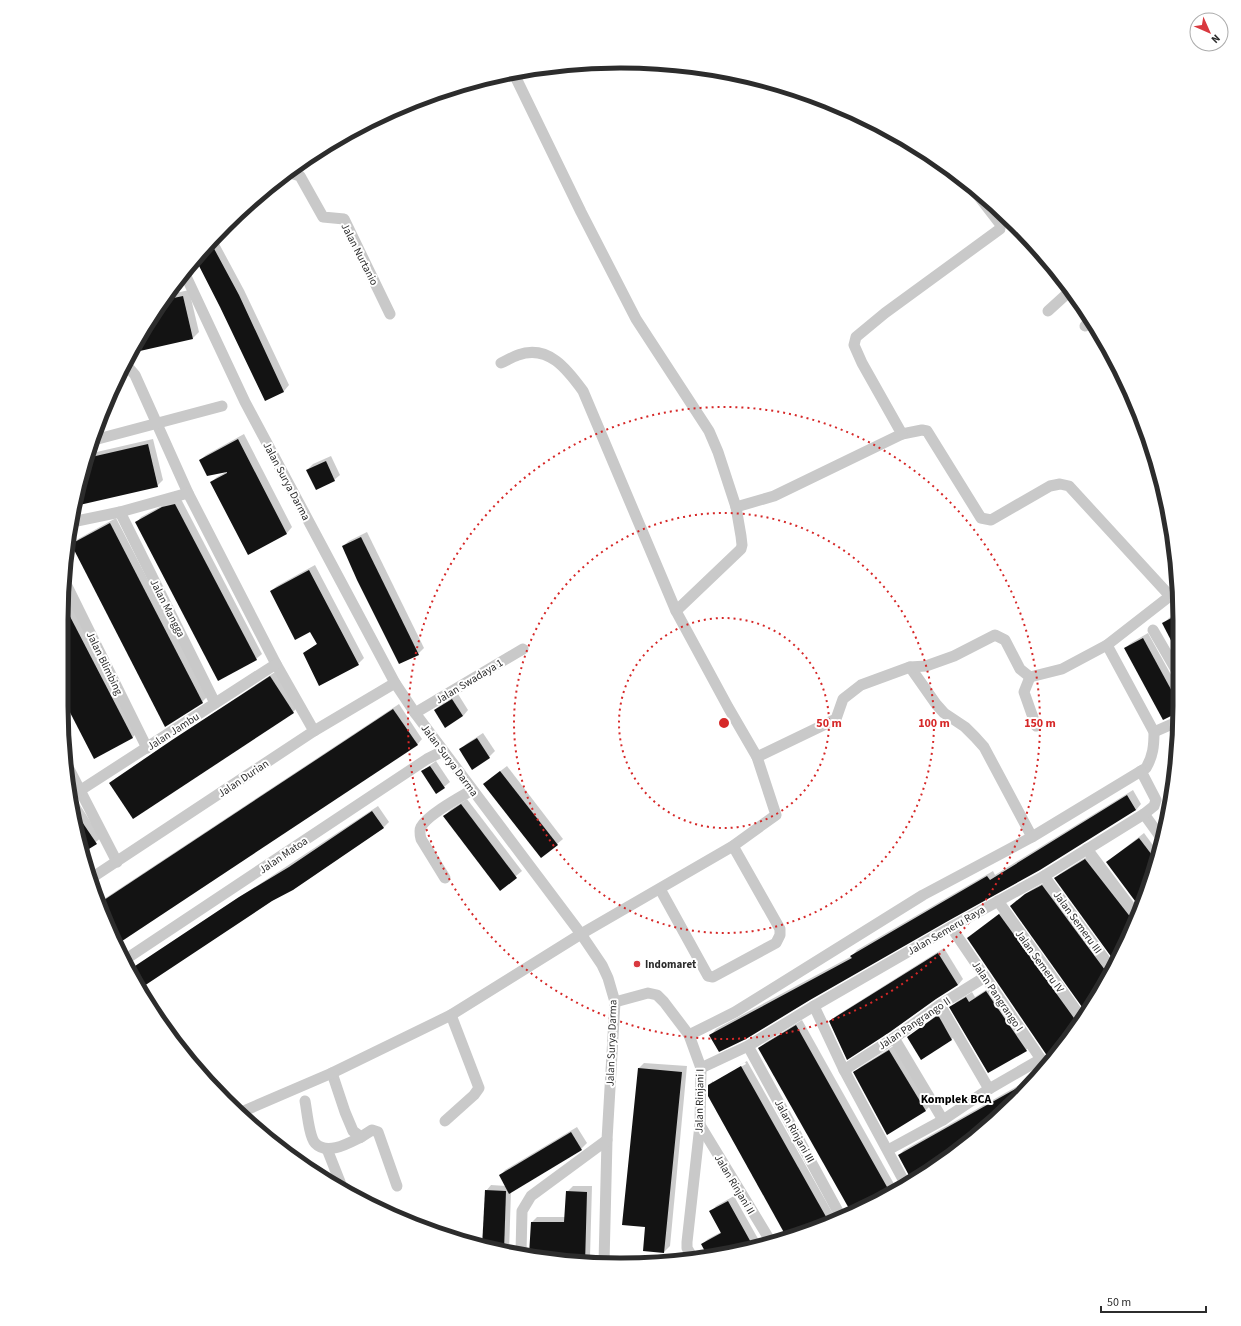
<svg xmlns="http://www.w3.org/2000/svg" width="1241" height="1326" font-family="'Source Sans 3',sans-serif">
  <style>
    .shadow { fill: #0003 }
    .building { fill: #131313 }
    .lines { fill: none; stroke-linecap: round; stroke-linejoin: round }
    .minor { stroke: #c9c9c9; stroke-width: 11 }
    .ring { fill: none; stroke: #d62828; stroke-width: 2; stroke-dasharray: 2 4 }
    .poi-dot { fill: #d9393f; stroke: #fff; stroke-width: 1.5 }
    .labels { text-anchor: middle; stroke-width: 4; stroke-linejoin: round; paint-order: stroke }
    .street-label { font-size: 11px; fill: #2c2c2c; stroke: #fff }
    .poi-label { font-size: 11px; font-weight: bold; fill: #2c2c2c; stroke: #fff; text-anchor: start }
    .neighbourhood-label { font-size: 12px; font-weight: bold; fill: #000; stroke: #fff }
    .rim { fill: none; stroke: #2c2c2c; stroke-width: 5 }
    .centre { fill: #d62828; stroke: #fff; stroke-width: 2 }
    .ring-label { font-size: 12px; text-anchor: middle; font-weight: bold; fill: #d62828; stroke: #fff; stroke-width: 4; stroke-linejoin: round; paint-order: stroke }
  </style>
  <rect width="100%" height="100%" fill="#fff"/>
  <g class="shadow">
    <polygon points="216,238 244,290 289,385 284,391 265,400 221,307 196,259"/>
    <polygon points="189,290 199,332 193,338 132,352 167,295"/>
    <polygon points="244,434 292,527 287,533 249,554 211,482 217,477 226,472 200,460 206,455"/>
    <polygon points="153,439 163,480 157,486 80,475 88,454"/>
    <polygon points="331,456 340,475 334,480 307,470 313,464"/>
    <polygon points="181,499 262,654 256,659 136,523 141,517 169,502"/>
    <polygon points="116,518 208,696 202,702 72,545 78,539"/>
    <polygon points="367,532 424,648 418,654 343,546 349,541"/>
    <polygon points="315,565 364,658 358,664 304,654 318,643 310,631 271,591 277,586"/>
    <polygon points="67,596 138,731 133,737 94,757 61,694 62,598"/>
    <polygon points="1177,613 1178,652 1163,624 1169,618"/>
    <polygon points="1148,633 1180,691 1180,711 1164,719 1125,648 1131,643"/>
    <polygon points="275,672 298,707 293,712 110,783 116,778"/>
    <polygon points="458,694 468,710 463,716 435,710 441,704"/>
    <polygon points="399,704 422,739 417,745 116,945 101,901"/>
    <polygon points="483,733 495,751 489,757 460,750 466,744"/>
    <polygon points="436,761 450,782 444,787 422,771"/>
    <polygon points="507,766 563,839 557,844 490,779"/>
    <polygon points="1133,790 1141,804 1136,810 711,1035 716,1029 852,956 857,950 993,871 995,875"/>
    <polygon points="467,799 522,871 500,889 445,816 450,810"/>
    <polygon points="78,802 101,838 84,851 72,815 71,807"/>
    <polygon points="378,806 389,822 383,828 140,987 129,970"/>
    <polygon points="1169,814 1165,829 1160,823"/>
    <polygon points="1144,833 1158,852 1141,908 1107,862"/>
    <polygon points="1091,854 1137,920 1116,961 1055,878 1061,873"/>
    <polygon points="1047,881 1112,968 1088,1013 1011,906 1031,890"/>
    <polygon points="1004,910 1083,1020 1050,1060 968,938"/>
    <polygon points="944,948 963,979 958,985 830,1022 836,1016"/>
    <polygon points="992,986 1032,1044 1026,1050 951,1008 956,1002 972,992 975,997"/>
    <polygon points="944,1010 957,1033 952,1039 921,1058 908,1038 914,1032"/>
    <polygon points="802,1020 898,1191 852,1212 760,1048 765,1043"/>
    <polygon points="895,1045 931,1105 926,1110 854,1073 860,1067"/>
    <polygon points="747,1061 836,1219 801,1235 788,1238 708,1096 709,1085 713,1081 713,1083 746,1064 745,1062 714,1080"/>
    <polygon points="644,1063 687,1066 670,1246 664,1252 647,1226 639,1068"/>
    <polygon points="1037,1075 1016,1101 913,1181 899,1155 904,1150"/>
    <polygon points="577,1127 587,1143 581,1149 511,1192 509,1251 484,1247 486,1191 491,1185 506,1186 500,1176 505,1170"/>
    <polygon points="573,1186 592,1186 590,1257 584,1263 576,1263 531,1255 532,1222 537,1217 566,1217 567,1192"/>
    <polygon points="734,1196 761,1244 709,1257 702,1244 708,1239 721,1232 711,1212 716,1206"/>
    <polygon points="682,1254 686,1260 667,1261"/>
  </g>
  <g class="building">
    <polygon points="211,243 239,295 284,392 265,401 220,307 196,260"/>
    <polygon points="183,296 193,339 131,353 164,300"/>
    <polygon points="238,439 287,534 248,555 210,482 227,473 227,472 207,476 199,460"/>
    <polygon points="148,444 158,487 75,506 80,475 87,458"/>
    <polygon points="326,461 335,481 316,490 306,470"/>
    <polygon points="175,504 257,660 218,681 135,522 162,507"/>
    <polygon points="110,523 203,703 165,727 71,544"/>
    <polygon points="361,537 419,655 399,664 357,580 342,546"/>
    <polygon points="309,570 359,665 319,686 303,653 317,644 310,632 295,640 270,591"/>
    <polygon points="62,601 133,738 94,759 61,695"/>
    <polygon points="1177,615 1178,624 1178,654 1162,623"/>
    <polygon points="1143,638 1180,706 1179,712 1163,720 1124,648"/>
    <polygon points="270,676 294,713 133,819 109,783 172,740"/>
    <polygon points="452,699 463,716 445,728 434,710"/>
    <polygon points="393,709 418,745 116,945 101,902"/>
    <polygon points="477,738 490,758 472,770 459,749"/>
    <polygon points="430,766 445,788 436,794 421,771"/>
    <polygon points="500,771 558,845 541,858 483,784"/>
    <polygon points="1127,795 1136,810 1040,870 948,921 810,1000 746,1039 719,1052 709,1035 852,958 850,956 987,876 990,880"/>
    <polygon points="461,804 517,878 500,891 443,816"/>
    <polygon points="74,810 97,844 84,852 72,815 71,811"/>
    <polygon points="372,811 384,828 293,890 272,901 141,988 129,970 239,897 289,867"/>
    <polygon points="1139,838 1155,859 1141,909 1106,862"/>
    <polygon points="1085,859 1135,923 1115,962 1054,878"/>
    <polygon points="1042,885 1108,974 1087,1014 1010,906 1025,894"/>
    <polygon points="999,914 1079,1025 1050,1060 967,938"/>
    <polygon points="938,953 958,985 936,999 890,1032 847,1060 829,1021"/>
    <polygon points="986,991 1027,1051 988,1073 949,1007 966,997 969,1002"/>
    <polygon points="938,1015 952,1040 921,1060 907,1037"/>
    <polygon points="796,1025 891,1194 851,1212 758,1048"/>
    <polygon points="889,1050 926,1111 887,1135 853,1072"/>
    <polygon points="741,1066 829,1222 801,1235 787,1238 708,1096 708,1085"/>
    <polygon points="638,1068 682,1072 664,1253 643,1251 645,1227 622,1225"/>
    <polygon points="1033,1079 1016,1101 912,1181 898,1155"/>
    <polygon points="571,1132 582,1150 509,1194 499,1175"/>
    <polygon points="485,1190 506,1191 504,1251 482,1247"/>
    <polygon points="566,1191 587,1192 585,1264 564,1260 564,1257 544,1257 529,1255 531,1222 564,1222"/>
    <polygon points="728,1201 753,1246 708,1257 701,1244 721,1233 709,1211"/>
  </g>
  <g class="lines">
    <g class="minor">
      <polyline points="514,74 581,212 636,319 709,431 718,452 736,507 741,536 742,545 741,549 676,611"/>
      <polyline points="290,173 300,176 323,217 344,219 390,314"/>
      <polyline points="184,272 245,402 395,683 415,713 581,934 602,965 608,978 615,1002 607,1140 604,1263"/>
      <polyline points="1048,311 1070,291"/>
      <polyline points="1085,326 1091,321"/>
      <path d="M501,363C506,361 512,357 518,355C548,344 567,369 583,391L676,611L728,707L757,757"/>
      <polyline points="124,365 129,368 135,375 188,493 276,664 314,731"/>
      <polyline points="902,434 922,430 927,431 981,518 991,520 1050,486 1060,484 1069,486 1170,596"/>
      <polyline points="94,440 222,406"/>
      <polyline points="736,507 774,496 902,434 862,363 854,345 856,337 885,313 1000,229 1000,224 970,185"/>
      <polyline points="120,512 215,703"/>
      <polyline points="72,522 120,512 188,493"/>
      <polyline points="63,578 147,748"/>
      <polyline points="1153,630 1179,675"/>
      <polyline points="910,667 936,704 944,713 965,727 975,737 984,747 1032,837"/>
      <polyline points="1030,677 1024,692 1036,726"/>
      <polyline points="415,713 523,649"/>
      <polyline points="1154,732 1179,721"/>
      <polyline points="67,765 117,862"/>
      <polyline points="70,797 276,664"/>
      <polyline points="1144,814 1162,839"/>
      <polyline points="1087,849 1138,917"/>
      <polyline points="1044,876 1111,968"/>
      <polyline points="93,877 314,731 395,683"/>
      <path d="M445,878L421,839C420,835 419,831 421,827C427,815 460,797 472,790"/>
      <polyline points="660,889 708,976 713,977 776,943 780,935 780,929 733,846"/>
      <polyline points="998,901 1083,1020"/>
      <polyline points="951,927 1045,1065"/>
      <polyline points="123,961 427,759 443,751"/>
      <polyline points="615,1002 648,993 657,995 664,1002 689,1035 701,1068 700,1125 687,1242 687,1248 694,1260"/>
      <polyline points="940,1005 989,1089"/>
      <polyline points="814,1006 844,1070 906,1185"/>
      <path d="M689,1035L735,1012L923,895L1032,837L1146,768C1153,756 1154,746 1154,732L1107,645"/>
      <polyline points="894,1038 943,1120"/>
      <polyline points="748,1046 841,1217"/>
      <polyline points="701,1068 748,1046 814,1006 951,927 1044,876 1144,814 1154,806 1156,800 1141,771"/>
      <polyline points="844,1070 894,1038 940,1005 985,977"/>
      <polyline points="332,1073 345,1112 353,1131 361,1137 372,1130 378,1132 397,1186"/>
      <path d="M305,1101C307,1111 309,1136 315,1143C327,1156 349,1143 361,1137"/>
      <polyline points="239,1113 332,1073 451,1015 581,934 733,846 776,815 757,757 836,719 843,699 861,685 910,667 926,666 954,656 995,635 1005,640 1020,669 1030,677 1062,669 1107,645 1170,596 1177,593"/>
      <polyline points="445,1121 474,1095 479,1088 451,1015"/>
      <polyline points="700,1125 771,1242"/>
      <polyline points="327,1149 342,1187"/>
      <polyline points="888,1150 943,1120 989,1089 1041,1059"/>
      <polyline points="521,1253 522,1211 531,1196 607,1140"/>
    </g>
  </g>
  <g class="ring">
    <circle cx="724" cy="723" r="105"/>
    <circle cx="724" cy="723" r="210"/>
    <circle cx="724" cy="723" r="316"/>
  </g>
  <circle class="poi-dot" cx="637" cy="964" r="4"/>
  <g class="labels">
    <g class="street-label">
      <text transform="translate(360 254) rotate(63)" y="4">Jalan Nurtanio</text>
      <text transform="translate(287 481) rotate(62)" y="4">Jalan Surya Darma</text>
      <text transform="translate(168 608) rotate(63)" y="4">Jalan Mangga</text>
      <text transform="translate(105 663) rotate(64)" y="4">Jalan Blimbing</text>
      <text transform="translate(469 681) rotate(-31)" y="4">Jalan Swadaya 1</text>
      <text transform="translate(173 731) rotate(-33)" y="4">Jalan Jambu</text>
      <text transform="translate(450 760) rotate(53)" y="4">Jalan Surya Darma</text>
      <text transform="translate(243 778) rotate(-34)" y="4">Jalan Durian</text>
      <text transform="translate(283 855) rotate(-34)" y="4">Jalan Matoa</text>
      <text transform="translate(1078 922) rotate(54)" y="4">Jalan Semeru III</text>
      <text transform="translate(946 930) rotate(-30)" y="4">Jalan Semeru Raya</text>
      <text transform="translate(1040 961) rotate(54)" y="4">Jalan Semeru IV</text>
      <text transform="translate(998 996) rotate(56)" y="4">Jalan Pangrango I</text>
      <text transform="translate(914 1023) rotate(-34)" y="4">Jalan Pangrango II</text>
      <text transform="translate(611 1043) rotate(-88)" y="4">Jalan Surya Darma</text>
      <text transform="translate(699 1101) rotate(-89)" y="4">Jalan Rinjani I</text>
      <text transform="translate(795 1131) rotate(61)" y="4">Jalan Rinjani III</text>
      <text transform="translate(735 1184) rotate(59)" y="4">Jalan Rinjani II</text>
    </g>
    <g class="poi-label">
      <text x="645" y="968">Indomaret</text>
    </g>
    <g class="neighbourhood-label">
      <text x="956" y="1103">Komplek BCA</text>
    </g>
  </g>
  <path d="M0 0H1241V1326H0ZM620 68H621A552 552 0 0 1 1173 620V706A552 552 0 0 1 621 1258H620A552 552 0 0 1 68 706V620A552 552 0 0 1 620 68Z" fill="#fff" fill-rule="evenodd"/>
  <path class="rim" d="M620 68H621A552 552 0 0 1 1173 620V706A552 552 0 0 1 621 1258H620A552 552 0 0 1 68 706V620A552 552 0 0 1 620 68Z"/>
  <circle cx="724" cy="723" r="6" class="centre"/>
  <g class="ring-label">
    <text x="829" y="727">50 m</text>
    <text x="934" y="727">100 m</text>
    <text x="1040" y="727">150 m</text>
  </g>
  <g transform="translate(1209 32) rotate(135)"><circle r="19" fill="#ffffff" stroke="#ababab"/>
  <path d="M0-3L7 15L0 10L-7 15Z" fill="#d9393f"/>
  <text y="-6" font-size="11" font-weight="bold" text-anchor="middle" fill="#2c2c2c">N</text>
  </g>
  <path d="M1101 1306v6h105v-6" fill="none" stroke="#2c2c2c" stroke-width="2"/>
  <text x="1107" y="1306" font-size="12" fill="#2c2c2c" stroke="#ffffff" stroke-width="3" paint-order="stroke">50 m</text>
</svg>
